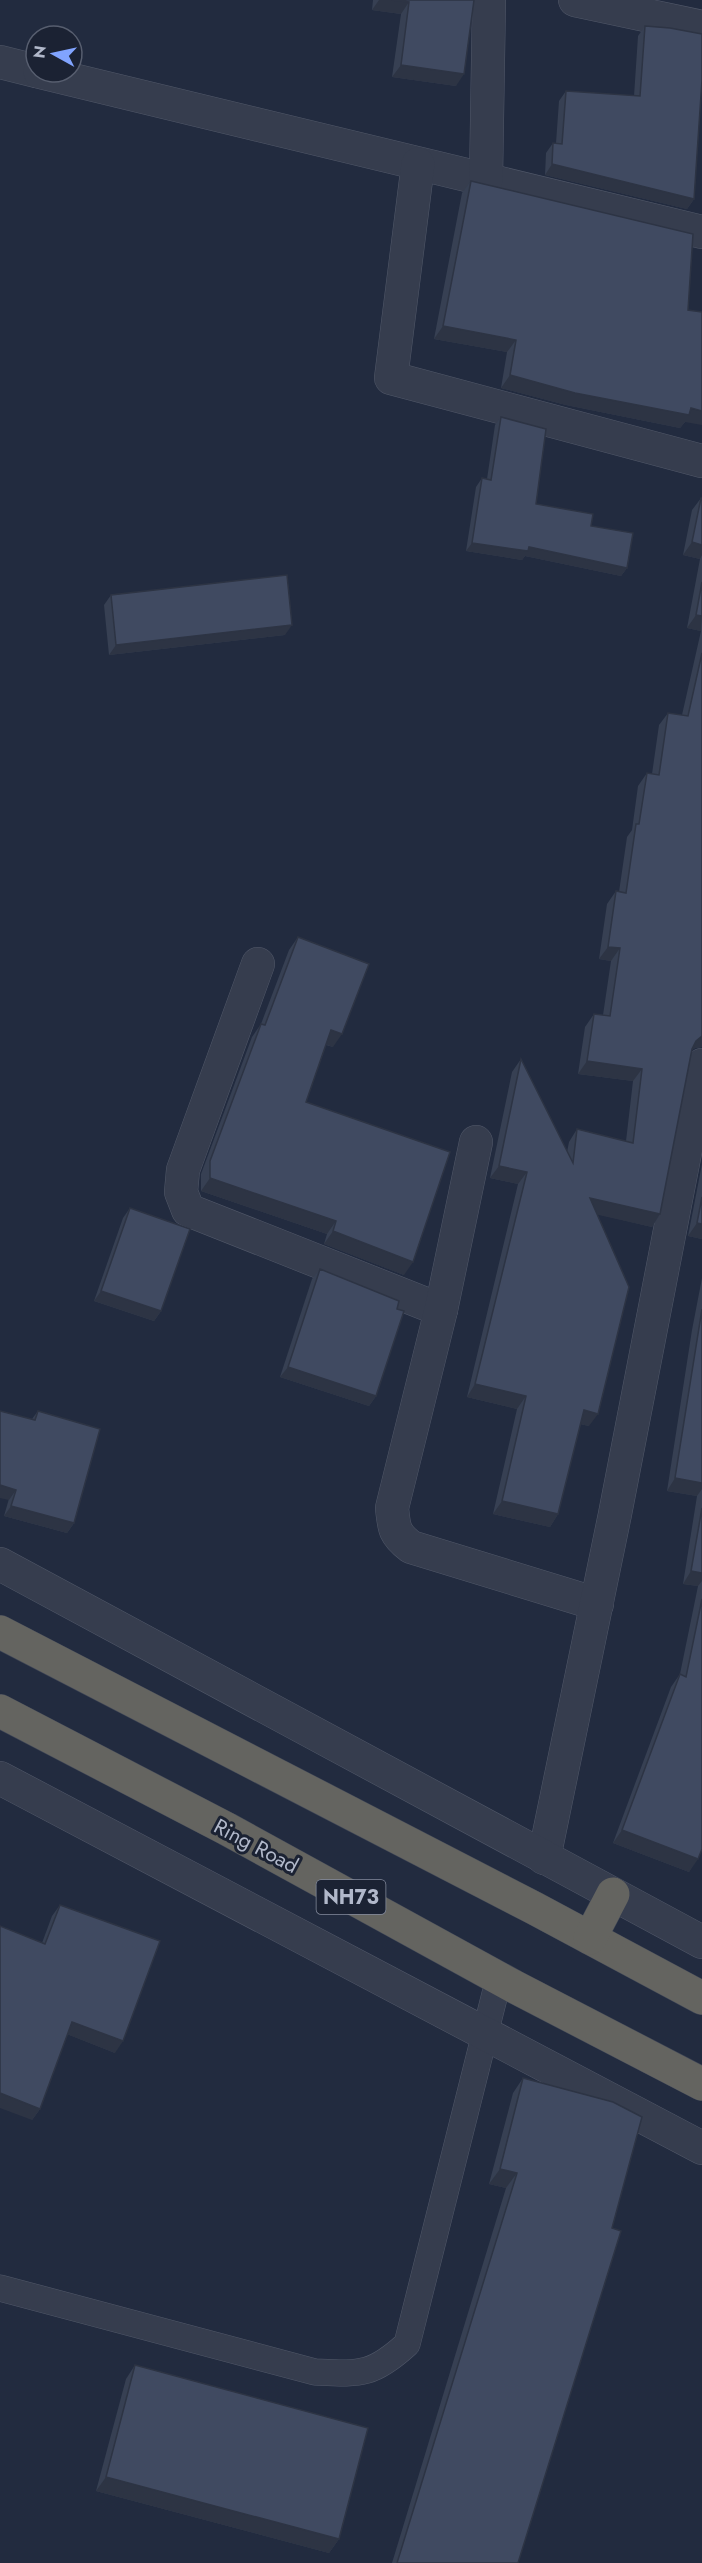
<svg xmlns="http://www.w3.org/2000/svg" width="702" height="2563" font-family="Jost,sans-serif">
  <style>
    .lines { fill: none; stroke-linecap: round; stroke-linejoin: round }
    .service-casing { stroke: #515869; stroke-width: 27 }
    .minor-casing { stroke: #515869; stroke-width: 34 }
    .tertiary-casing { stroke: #515869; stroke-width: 34 }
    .trunk-casing { stroke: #3e4556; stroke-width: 34 }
    .service { stroke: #363d4e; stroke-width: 26 }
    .minor { stroke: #363d4e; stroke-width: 33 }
    .tertiary { stroke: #363d4e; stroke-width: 33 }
    .trunk { stroke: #646460; stroke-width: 33 }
    .wall { fill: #374053 }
    .shaded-wall { fill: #2d3444 }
    .building { fill: #404a61; stroke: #2d3444; stroke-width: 1.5 }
    .labels { text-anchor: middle; stroke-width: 6; stroke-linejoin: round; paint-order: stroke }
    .shield { fill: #1b2233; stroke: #848b9d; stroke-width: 1.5 }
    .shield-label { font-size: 20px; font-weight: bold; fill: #b1b8ca }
    .street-label { font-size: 21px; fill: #b1b8ca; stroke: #1b2233 }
  </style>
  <rect width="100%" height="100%" fill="#222b3f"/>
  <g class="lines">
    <defs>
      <path id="service" d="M0,2288L315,2372C360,2374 372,2376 407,2344L499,1978"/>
      <g id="minor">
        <polyline points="575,0 702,27"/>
        <polyline points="0,62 36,71"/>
        <polyline points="40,72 702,232"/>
        <polyline points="418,164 391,378 702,461"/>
        <polyline points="486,180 489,0"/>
        <polyline points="258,964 183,1170 181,1192 188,1210 441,1310"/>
        <path d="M476,1142L441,1310L392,1508C394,1528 394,1534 411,1547L597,1604"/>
        <polyline points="544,1858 615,1514 702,1065"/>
      </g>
      <g id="tertiary">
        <polyline points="0,1564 702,1942"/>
        <polyline points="0,1778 702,2148"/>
      </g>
      <g id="trunk">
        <polyline points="0,1632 534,1908 702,1998"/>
        <polyline points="0,1711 227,1829 513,1986 702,2084"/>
        <polyline points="590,1938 613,1894"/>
      </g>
    </defs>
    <use href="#service" class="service-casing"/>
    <use href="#minor" class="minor-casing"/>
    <use href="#tertiary" class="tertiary-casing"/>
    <use href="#trunk" class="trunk-casing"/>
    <use href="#service" class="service"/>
    <use href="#minor" class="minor"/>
    <use href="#tertiary" class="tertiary"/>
    <use href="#trunk" class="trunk"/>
  </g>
  <g class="wall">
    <polygon points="373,0 474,0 456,86 392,77 401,14 372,10"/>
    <polygon points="645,26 694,199 687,209 545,175 546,153 553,143 556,143 559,101 566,91 634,96 638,36"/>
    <polygon points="471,181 688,310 685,422 680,428 566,405 501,388 507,352 434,339 462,193"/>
    <polygon points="501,417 536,504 591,526 627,568 621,576 525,556 522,560 466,551 476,487 482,478 487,479 495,425"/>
    <polygon points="701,498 702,498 702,1047 695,1048 692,1050 660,1214 652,1227 597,1214 589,1426 580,1424 558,1514 550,1527 493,1514 517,1409 467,1397 518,1184 490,1178 512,1072 521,1059 567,1152 569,1142 577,1129 626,1141 633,1081 578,1074 585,1027 594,1014 603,1015 611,961 599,959 607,904 616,891 619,892 627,837 632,830 638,786 647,773 652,774 659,725 668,713 682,715 701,631 687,628 700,559 683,555 692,510"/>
    <polygon points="111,595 285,635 109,655 104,605"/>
    <polygon points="298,937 333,1047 326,1045 306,1102 404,1275 324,1244 327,1234 201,1191 201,1174 252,1037 261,1024 289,950"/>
    <polygon points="702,1164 702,1239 688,1236"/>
    <polygon points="130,1208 161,1311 154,1321 94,1301 123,1218"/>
    <polygon points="320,1269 376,1396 369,1406 280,1377 312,1279"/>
    <polygon points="702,1278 702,1849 689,1872 613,1843 671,1687 680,1674 698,1586 683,1584 697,1496 667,1491 692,1330"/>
    <polygon points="38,1411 74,1523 67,1533 4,1516 32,1419"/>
    <polygon points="60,1905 115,2053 67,2034 40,2109 32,2120 42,1943 52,1916"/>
    <polygon points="523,2078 518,2563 392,2563 506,2188 489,2184 513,2093"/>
    <polygon points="135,2365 339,2539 329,2553 96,2491 126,2379"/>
  </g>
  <g class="shaded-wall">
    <polygon points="379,0 392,0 409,2 401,14 372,10"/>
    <polygon points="401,65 464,74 456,86 392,77"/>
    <polygon points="552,164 694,199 687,209 545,175"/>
    <polygon points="443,326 516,340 507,352 434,339"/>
    <polygon points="510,375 702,411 702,425 685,422 680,428 566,405 501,388"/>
    <polygon points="692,542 702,545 702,555 700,559 683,555"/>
    <polygon points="472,543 529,547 627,568 621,576 525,556 522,560 466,551"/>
    <polygon points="696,615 702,616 701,631 687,628"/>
    <polygon points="292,625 285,635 109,655 116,645"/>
    <polygon points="608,947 620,948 611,961 599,959"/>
    <polygon points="331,1030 342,1034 333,1047 322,1043"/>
    <polygon points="702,1036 702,1047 695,1048 688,1053 696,1041"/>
    <polygon points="587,1061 642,1069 633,1081 578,1074"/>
    <polygon points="499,1166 527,1172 518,1184 490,1178"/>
    <polygon points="210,1178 336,1221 327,1234 201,1191"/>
    <polygon points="590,1198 660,1214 652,1227 581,1211"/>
    <polygon points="697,1223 702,1224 702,1239 688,1236"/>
    <polygon points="333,1231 413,1262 404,1275 324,1244"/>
    <polygon points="101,1291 161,1311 154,1321 94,1301"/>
    <polygon points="288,1367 376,1396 369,1406 280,1377"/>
    <polygon points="475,1384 526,1396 517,1409 467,1397"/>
    <polygon points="584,1410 598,1414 589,1426 575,1423"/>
    <polygon points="675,1478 702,1483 702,1489 697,1496 667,1491"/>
    <polygon points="0,1485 16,1490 9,1500 0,1498"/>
    <polygon points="502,1501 558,1514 550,1527 493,1514"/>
    <polygon points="11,1506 74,1523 67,1533 4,1516"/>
    <polygon points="691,1571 702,1573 702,1581 698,1586 683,1584"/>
    <polygon points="622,1830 698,1859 689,1872 613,1843"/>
    <polygon points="72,2022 123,2041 115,2053 64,2033"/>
    <polygon points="0,2093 40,2109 32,2120 0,2108"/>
    <polygon points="500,2169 517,2173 506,2188 489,2184"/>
    <polygon points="106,2477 339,2539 329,2553 96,2491"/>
  </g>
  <g class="building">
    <polygon points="392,0 474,0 464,74 401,65 409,2"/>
    <polygon points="645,26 670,28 702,34 702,80 694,199 552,164 553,143 562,144 566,91 640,96"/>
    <polygon points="471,181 693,234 688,310 702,312 702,411 691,408 689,415 575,393 510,375 516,340 443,326"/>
    <polygon points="501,417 546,429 536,504 593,514 591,526 633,533 627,568 529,547 528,551 472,543 482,478 491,480"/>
    <polygon points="701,498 702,498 702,545 692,542"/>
    <polygon points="287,575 292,625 116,645 111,595"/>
    <polygon points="702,582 702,616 696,615"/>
    <polygon points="702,653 702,1036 696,1041 692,1049 660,1214 590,1198 629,1287 598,1414 584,1410 558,1514 502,1501 526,1396 475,1384 527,1172 499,1166 521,1059 573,1163 577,1129 633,1143 642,1069 587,1061 594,1014 610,1016 620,948 608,947 616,891 626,893 636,824 639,824 647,773 659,775 668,713 688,716"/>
    <polygon points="298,937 369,964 342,1034 331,1030 306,1102 450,1152 413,1262 333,1231 336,1221 210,1178 210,1161 261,1024 265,1025"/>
    <polygon points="702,1197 702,1224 697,1223"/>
    <polygon points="130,1208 190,1229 161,1311 101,1291"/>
    <polygon points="320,1269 399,1301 397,1309 404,1311 376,1396 288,1367"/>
    <polygon points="702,1309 702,1483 675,1478"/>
    <polygon points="0,1411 35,1420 38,1411 100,1429 74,1523 11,1506 16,1490 0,1485"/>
    <polygon points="702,1508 702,1573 691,1571"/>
    <polygon points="702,1599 702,1849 698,1859 622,1830 680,1674 686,1677"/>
    <polygon points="60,1905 160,1941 123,2041 72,2022 40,2109 0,2093 0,1926 45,1944"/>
    <polygon points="523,2078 613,2102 642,2117 612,2228 621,2231 518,2563 397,2563 517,2173 500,2169"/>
    <polygon points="135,2365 368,2428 339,2539 106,2477"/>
  </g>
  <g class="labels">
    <rect class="shield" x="316.5" y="1880" width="69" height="34" rx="4.5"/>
    <g class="shield-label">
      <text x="351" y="1904">NH73</text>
    </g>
    <g class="street-label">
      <text transform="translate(256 1846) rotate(28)" y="7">Ring Road</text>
    </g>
  </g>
  <g transform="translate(54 54) rotate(278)"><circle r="28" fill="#1b2233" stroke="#575e6f" stroke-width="1.5"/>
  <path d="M0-4.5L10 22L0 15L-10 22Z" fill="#81a4ff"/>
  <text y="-9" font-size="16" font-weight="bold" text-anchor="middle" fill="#b1b8ca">N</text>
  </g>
</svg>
